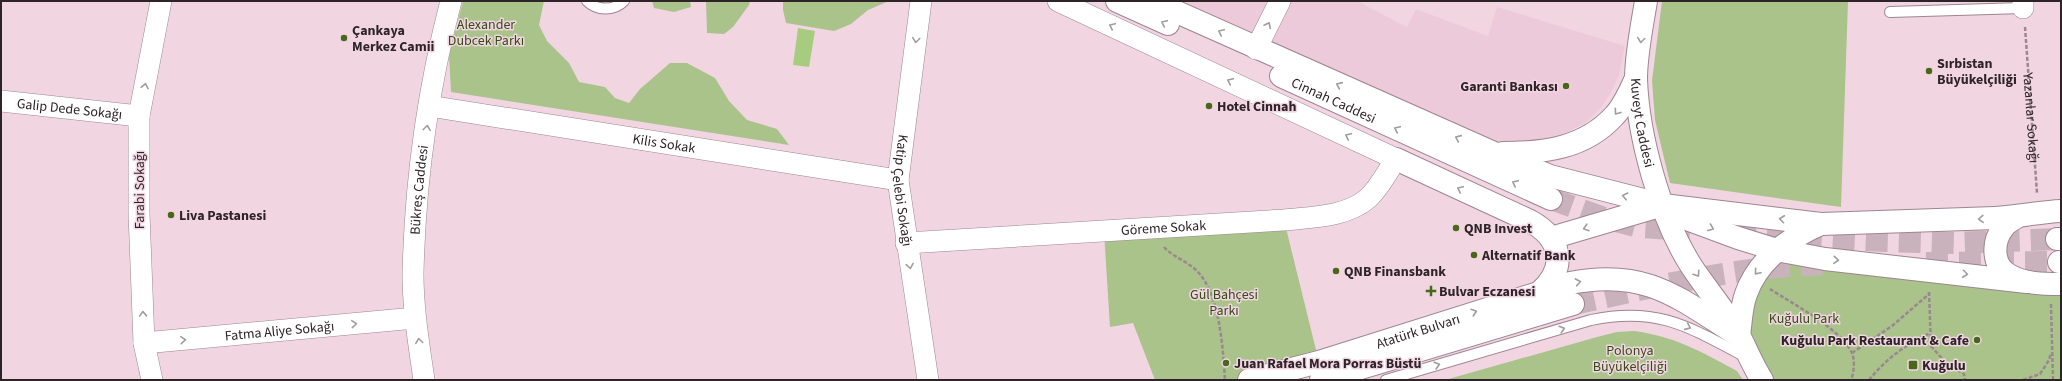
<svg xmlns="http://www.w3.org/2000/svg" width="2062" height="381" font-family="'Source Sans 3',sans-serif">
  <style>
    .built { fill: #edcad9 }
    .green { fill: #a9c38b }
    .water { fill: #a8cc7f }
    .lines { fill: none; stroke-linecap: round; stroke-linejoin: round }
    .primary-tunnel { stroke: #cab2bc; stroke-width: 22; stroke-dasharray: 22 11; stroke-linecap: butt }
    .lane-casing { stroke: #9e8590; stroke-width: 12 }
    .street-casing { stroke: #9e8590; stroke-width: 22 }
    .secondary-casing { stroke: #9e8590; stroke-width: 24 }
    .primary-casing { stroke: #9e8590; stroke-width: 24 }
    .path { stroke: #9b878f; stroke-width: 2.5; stroke-dasharray: 4 2; stroke-linecap: butt }
    .lane { stroke: #fff; stroke-width: 10 }
    .street { stroke: #fff; stroke-width: 21 }
    .secondary { stroke: #fff; stroke-width: 22 }
    .primary { stroke: #fff; stroke-width: 22 }
    .oneway { stroke: #a19c9e }
    .poi-dot { fill: #48671b; stroke: #f1d6e1; stroke-width: 1.5 }
    .labels { text-anchor: middle; stroke-width: 3; stroke-linejoin: round; paint-order: stroke }
    .park-label { font-size: 14px; fill: #354b15; stroke: #f1d6e1 }
    .poi-label { font-size: 14px; font-weight: bold; fill: #2e2428; stroke: #f1d6e1; text-anchor: start }
    .street-label { font-size: 14px; fill: #2e2428; stroke: #f1d6e1 }
  </style>
  <rect width="100%" height="100%" fill="#f1d6e1"/>
  <polygon class="built" points="1180,1 1357,1 1407,27 1416,9 1488,36 1497,7 1625,46 1619,76 1610,94 1601,108 1585,123 1567,132 1544,140 1494,142"/>
  <g class="green">
    <polygon points="463,1 544,1 539,25 547,41 569,63 579,82 605,87 615,98 629,103 640,89 670,63 687,63 715,78 729,101 747,120 777,129 789,145 451,92 449,55"/>
    <polygon points="652,1 690,1 691,7 674,12 654,8"/>
    <polygon points="706,1 750,1 749,5 733,27 724,34 707,33"/>
    <polygon points="783,1 889,1 868,10 851,24 834,31 786,23 783,10"/>
    <polygon points="1662,1 1848,1 1841,207 1670,183 1655,120 1652,81"/>
    <polygon points="1284,220 1319,362 1249,380 1155,380 1133,323 1110,327 1104,232"/>
    <polygon points="1777,250 2061,284 2061,380 1762,380 1741,313"/>
    <path d="M1634,331C1674,336 1702,352 1737,371L1743,380H1445L1597,337L1617,332Z"/>
  </g>
  <polygon class="water" points="798,28 815,31 809,67 793,65"/>
  <g class="lines">
    <g class="primary-tunnel">
      <polyline points="1551,199 1604,218 1639,227 1690,230"/>
      <polyline points="1734,233 1884,241 1954,243 2057,239"/>
      <polyline points="1926,263 2059,262"/>
      <path d="M1573,304C1659,286 1744,265 1832,264"/>
    </g>
    <defs>
      <g id="lane">
        <path d="M587,1C597,11 614,11 624,1"/>
        <polyline points="1890,12 2023,8"/>
        <path d="M1386,380L1591,320C1658,306 1689,327 1746,357"/>
      </g>
      <g id="street">
        <path id="s2" d="M921,1L898,180L928,380"/>
        <polyline points="2023,1 2023,8"/>
        <polyline points="1256,49 1280,1"/>
        <path id="s3" d="M1,101L139,116"/>
        <path id="s4" d="M429,106L898,180"/>
        <path id="s5" d="M906,243L1284,220C1311,217 1346,217 1367,199C1379,189 1387,172 1396,159L1058,1"/>
        <path id="s6" d="M144,343L415,318"/>
        <polyline points="152,380 144,343 139,213 139,116 161,1"/>
        <path id="s7" d="M424,380C419,345 413,310 413,274C415,183 428,89 451,1"/>
      </g>
      <g id="secondary">
        <path id="s8" d="M1646,1C1642,26 1636,54 1636,79C1638,136 1660,216 1690,264C1706,289 1726,311 1740,337C1747,351 1753,366 1762,380"/>
      </g>
      <g id="primary">
        <polyline points="1117,1 1168,24"/>
        <polyline points="1152,1 1494,153 1550,176 1663,205 1684,218 1738,238 1777,250 1825,259 2027,282"/>
        <path id="s9" d="M1281,76L1551,199"/>
        <path d="M1503,153C1544,153 1585,148 1614,116C1624,106 1630,91 1636,78"/>
        <path d="M1396,159L1530,221C1561,238 1568,267 1540,292"/>
        <path d="M2017,217C2012,220 2006,223 2003,228C1992,242 1992,266 2009,275C2024,284 2044,284 2061,284"/>
        <path d="M1551,238L1663,205L1821,224L1995,218C2017,217 2039,212 2061,211"/>
        <polyline points="2057,239 2061,239"/>
        <polyline points="2059,262 2061,262"/>
        <path id="s10" d="M1249,380L1319,362L1570,283C1647,268 1678,298 1739,336C1741,322 1741,307 1746,294C1758,260 1789,238 1821,224"/>
        <polyline points="1321,380 1573,304"/>
      </g>
    </defs>
    <use href="#lane" class="lane-casing"/>
    <use href="#street" class="street-casing"/>
    <use href="#secondary" class="secondary-casing"/>
    <use href="#primary" class="primary-casing"/>
    <g class="path">
      <path id="s1" d="M2025,27L2037,193"/>
      <path d="M1164,247C1173,257 1187,261 1197,271C1220,294 1223,349 1225,380"/>
      <path d="M1770,289C1793,304 1841,329 1852,353C1855,361 1854,372 1851,380"/>
      <polyline points="1929,292 1931,346 1946,363 1964,374 1965,380"/>
      <polyline points="2051,304 2053,380"/>
      <polyline points="1852,353 1892,326 1929,294"/>
      <path d="M1869,380C1888,357 1904,346 1930,333"/>
      <polyline points="2023,380 2040,374 2049,360 2051,353"/>
    </g>
    <use href="#lane" class="lane"/>
    <use href="#street" class="street"/>
    <use href="#secondary" class="secondary"/>
    <use href="#primary" class="primary"/>
  </g>
  <defs><path id="oneway-chevron" d="M-2-3.5L2.5 0L-2 3.5" fill="none" stroke-width="1.6" stroke-linecap="round" stroke-linejoin="round"/></defs>
  <g class="oneway">
    <use href="#oneway-chevron" transform="translate(1164 23) rotate(-155)"/>
    <use href="#oneway-chevron" transform="translate(1268 25) rotate(-64)"/>
    <use href="#oneway-chevron" transform="translate(1112 26) rotate(-155)"/>
    <use href="#oneway-chevron" transform="translate(1221 32) rotate(-155)"/>
    <use href="#oneway-chevron" transform="translate(916 40) rotate(97)"/>
    <use href="#oneway-chevron" transform="translate(1641 40) rotate(98)"/>
    <use href="#oneway-chevron" transform="translate(1230 81) rotate(-155)"/>
    <use href="#oneway-chevron" transform="translate(1339 85) rotate(-156)"/>
    <use href="#oneway-chevron" transform="translate(145 86) rotate(-79)"/>
    <use href="#oneway-chevron" transform="translate(1617 112) rotate(126)"/>
    <use href="#oneway-chevron" transform="translate(427 128) rotate(-83)"/>
    <use href="#oneway-chevron" transform="translate(1397 129) rotate(-155)"/>
    <use href="#oneway-chevron" transform="translate(1348 136) rotate(-155)"/>
    <use href="#oneway-chevron" transform="translate(1458 138) rotate(-156)"/>
    <use href="#oneway-chevron" transform="translate(1515 183) rotate(-155)"/>
    <use href="#oneway-chevron" transform="translate(1460 189) rotate(-155)"/>
    <use href="#oneway-chevron" transform="translate(1625 196) rotate(-167)"/>
    <use href="#oneway-chevron" transform="translate(1782 219) rotate(-173)"/>
    <use href="#oneway-chevron" transform="translate(1981 219) rotate(178)"/>
    <use href="#oneway-chevron" transform="translate(1586 228) rotate(163)"/>
    <use href="#oneway-chevron" transform="translate(1711 228) rotate(21)"/>
    <use href="#oneway-chevron" transform="translate(1836 260) rotate(5)"/>
    <use href="#oneway-chevron" transform="translate(910 266) rotate(81)"/>
    <use href="#oneway-chevron" transform="translate(1757 272) rotate(131)"/>
    <use href="#oneway-chevron" transform="translate(1697 274) rotate(57)"/>
    <use href="#oneway-chevron" transform="translate(1965 274) rotate(7)"/>
    <use href="#oneway-chevron" transform="translate(1578 282) rotate(-11)"/>
    <use href="#oneway-chevron" transform="translate(1474 312) rotate(-18)"/>
    <use href="#oneway-chevron" transform="translate(143 314) rotate(-92)"/>
    <use href="#oneway-chevron" transform="translate(354 324) rotate(-5)"/>
    <use href="#oneway-chevron" transform="translate(1688 327) rotate(24)"/>
    <use href="#oneway-chevron" transform="translate(1562 329) rotate(-17)"/>
    <use href="#oneway-chevron" transform="translate(183 340) rotate(-5)"/>
    <use href="#oneway-chevron" transform="translate(419 341) rotate(-98)"/>
    <use href="#oneway-chevron" transform="translate(1437 365) rotate(-16)"/>
  </g>
  <g class="poi-dot">
    <circle cx="344" cy="38" r="4"/>
    <circle cx="1929" cy="71" r="4"/>
    <circle cx="1566" cy="86" r="4"/>
    <circle cx="1209" cy="106" r="4"/>
    <circle cx="171" cy="215" r="4"/>
    <circle cx="1456" cy="228" r="4"/>
    <circle cx="1474" cy="255" r="4"/>
    <circle cx="1336" cy="271" r="4"/>
    <path d="M1429 285h4v4h4v4h-4v4h-4v-4h-4v-4h4z"/>
    <circle cx="1977" cy="340" r="4"/>
    <circle cx="1226" cy="363" r="4"/>
    <rect x="1908" y="360" width="10" height="10" rx="2"/>
  </g>
  <g class="labels">
    <g class="park-label">
      <text x="486" y="29">Alexander<tspan x="486" dy="16">Dubcek Parkı</tspan></text>
      <text x="1224" y="299">Gül Bahçesi<tspan x="1224" dy="16">Parkı</tspan></text>
      <text x="1804" y="323">Kuğulu Park</text>
      <text x="1630" y="355">Polonya<tspan x="1630" dy="16">Büyükelçiliği</tspan></text>
    </g>
    <g class="poi-label">
      <text x="352" y="35">Çankaya<tspan x="352" dy="16">Merkez Camii</tspan></text>
      <text x="1937" y="68">Sırbistan<tspan x="1937" dy="16">Büyükelçiliği</tspan></text>
      <text x="1558" y="91" text-anchor="end">Garanti Bankası</text>
      <text x="1217" y="111">Hotel Cinnah</text>
      <text x="179" y="220">Liva Pastanesi</text>
      <text x="1464" y="233">QNB Invest</text>
      <text x="1482" y="260">Alternatif Bank</text>
      <text x="1344" y="276">QNB Finansbank</text>
      <text x="1439" y="296">Bulvar Eczanesi</text>
      <text x="1969" y="345" text-anchor="end">Kuğulu Park Restaurant &amp; Cafe</text>
      <text x="1234" y="368">Juan Rafael Mora Porras Büstü</text>
      <text x="1922" y="370">Kuğulu</text>
    </g>
    <g class="street-label">
      <text dy="5" stroke="none"><textPath href="#s9" startOffset="58">Cinnah Caddesi</textPath></text>
      <text dy="5" stroke="none"><textPath href="#s3" startOffset="69">Galip Dede Sokağı</textPath></text>
      <text dy="5" stroke="none"><textPath href="#s1" startOffset="91">Yazanlar Sokağı</textPath></text>
      <text dy="5" stroke="none"><textPath href="#s8" startOffset="123">Kuveyt Caddesi</textPath></text>
      <text dy="5" stroke="none"><textPath href="#s4" startOffset="238">Kilis Sokak</textPath></text>
      <text transform="translate(139 190) rotate(-90)" y="5">Farabi Sokağı</text>
      <text dy="5" stroke="none"><textPath href="#s7" startOffset="191">Bükreş Caddesi</textPath></text>
      <text dy="5" stroke="none"><textPath href="#s2" startOffset="191">Katip Çelebi Sokağı</textPath></text>
      <text dy="5" stroke="none"><textPath href="#s5" startOffset="258">Göreme Sokak</textPath></text>
      <text dy="5" stroke="none"><textPath href="#s10" startOffset="176">Atatürk Bulvarı</textPath></text>
      <text dy="5" stroke="none"><textPath href="#s6" startOffset="136">Fatma Aliye Sokağı</textPath></text>
    </g>
  </g>
  <rect width="2062" height="381" fill="none" stroke="#2e2428" stroke-width="4"/>
</svg>
